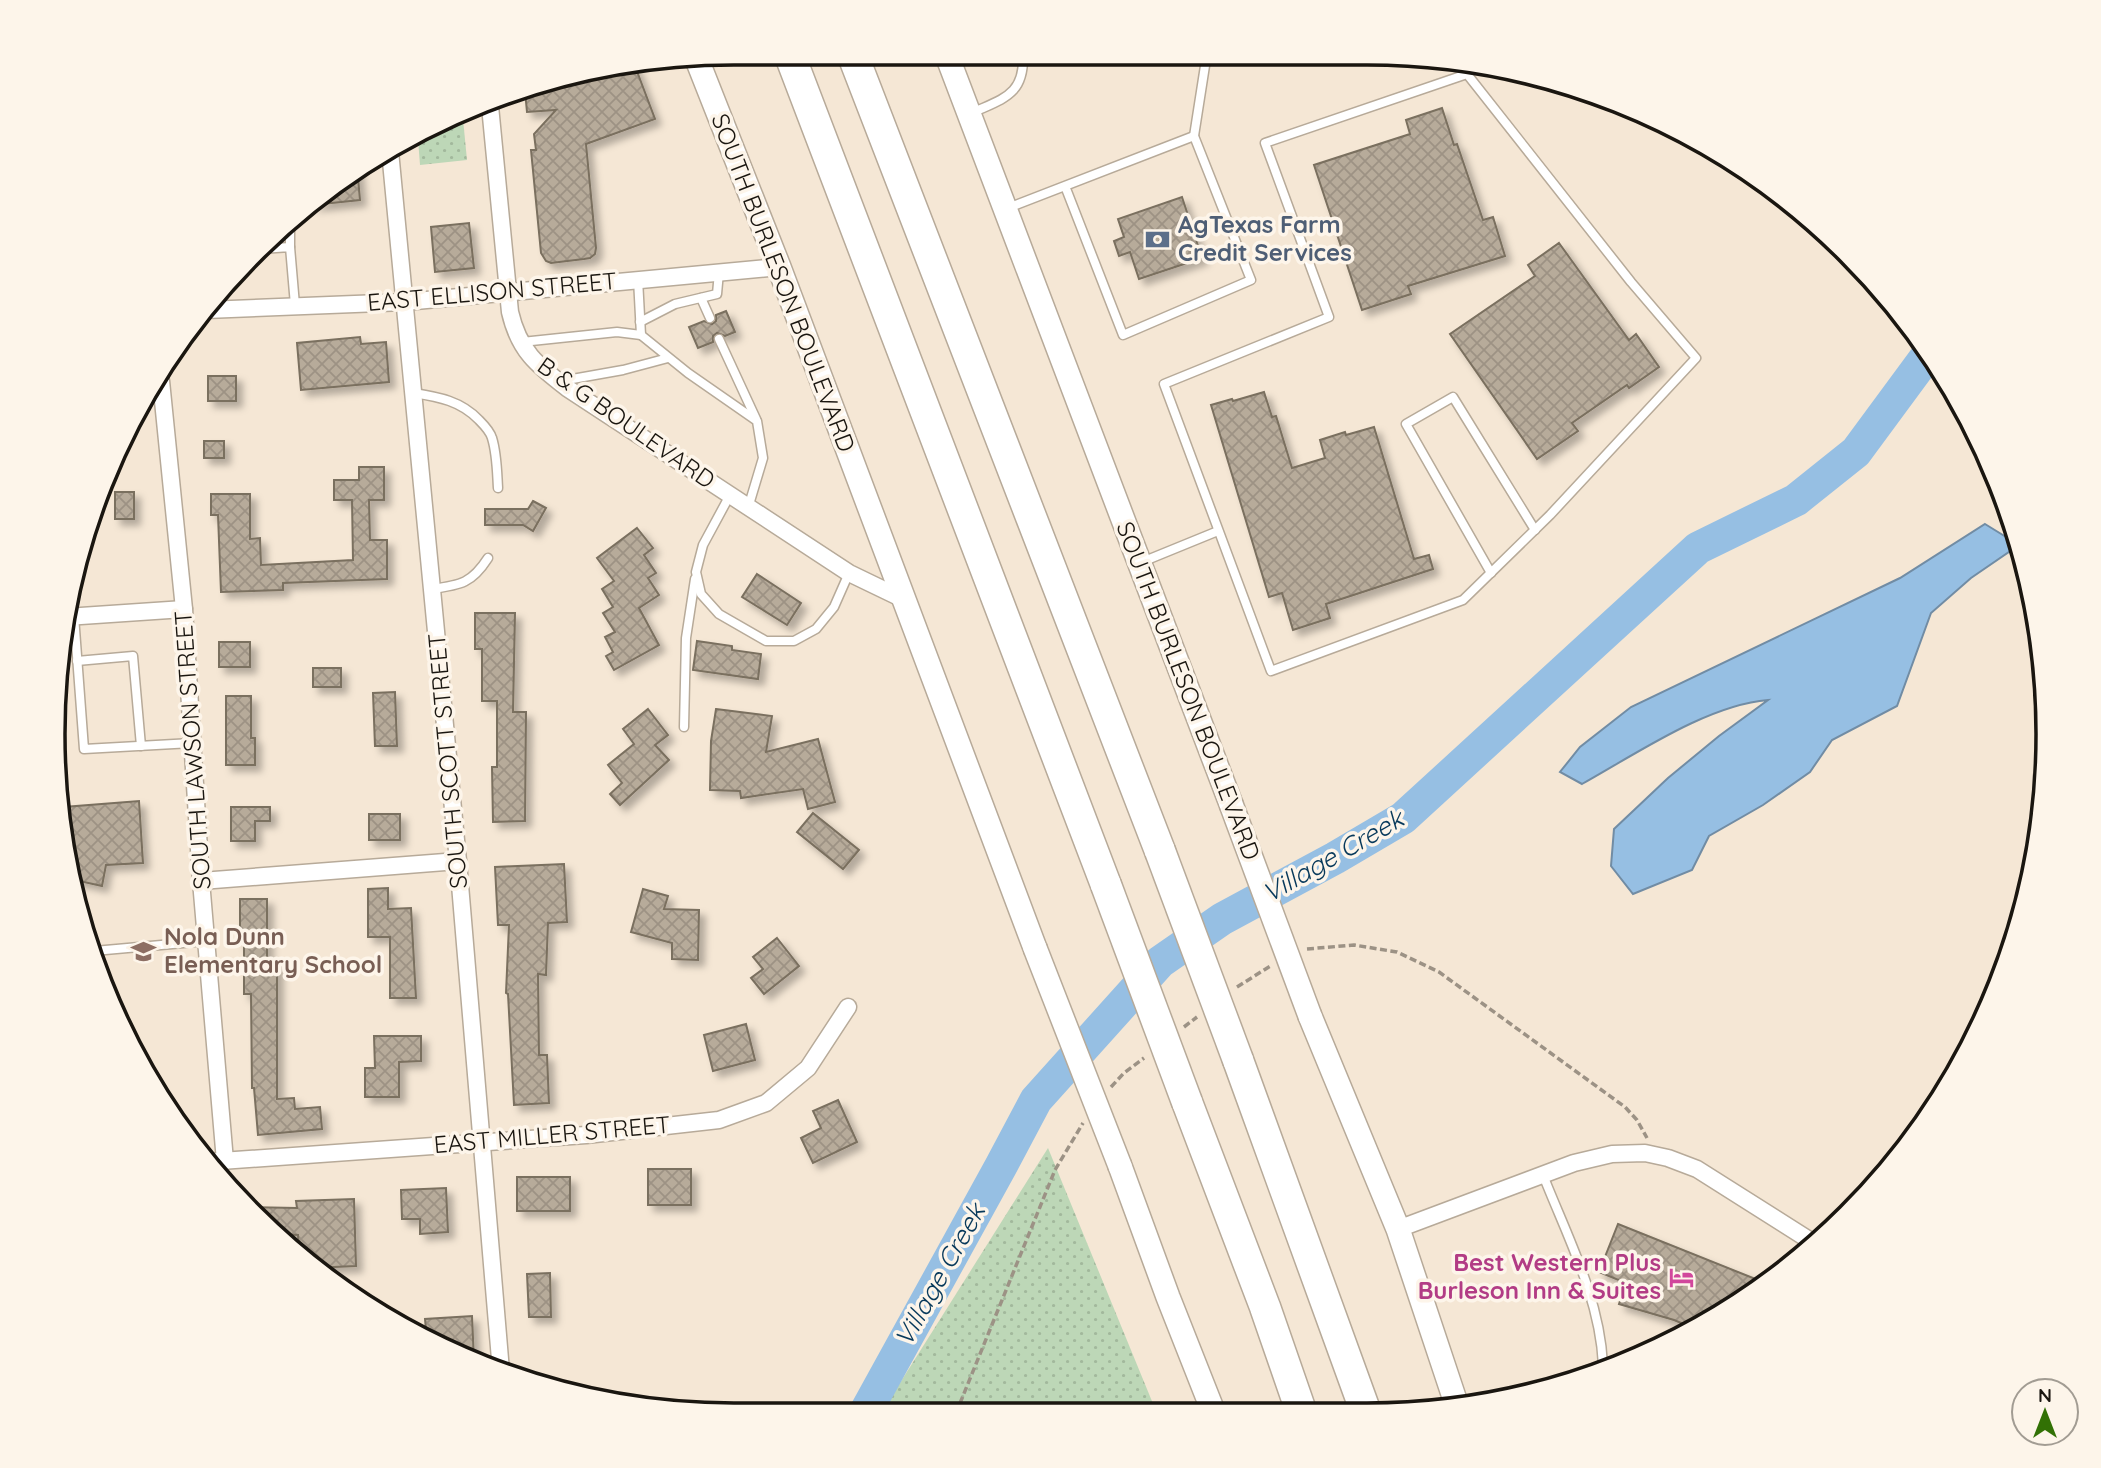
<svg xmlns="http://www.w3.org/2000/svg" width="2101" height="1468" font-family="Quicksand,sans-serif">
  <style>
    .grass { fill: url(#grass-dots) }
    .water { fill: #96bfe3; stroke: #718ca4; stroke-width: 2 }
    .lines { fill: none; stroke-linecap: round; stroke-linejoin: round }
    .river { stroke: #96bfe3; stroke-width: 33 }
    .building { fill: url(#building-cross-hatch); stroke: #7a6f5f; stroke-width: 2; filter: url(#shadow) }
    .service-casing { stroke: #b7aa99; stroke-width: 11 }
    .minor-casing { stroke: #b7aa99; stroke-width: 19 }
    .secondary-casing { stroke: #b7aa99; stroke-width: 26 }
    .motorway-casing { stroke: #b7aa99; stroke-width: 33 }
    .path { stroke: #9c9285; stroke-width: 3.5; stroke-dasharray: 7 3.5; stroke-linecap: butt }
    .service { stroke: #fff; stroke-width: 8 }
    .minor { stroke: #fff; stroke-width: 16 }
    .secondary { stroke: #fff; stroke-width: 23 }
    .motorway { stroke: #fff; stroke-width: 30 }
    .secondary-bridge-casing { stroke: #b7aa99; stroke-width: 26; stroke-linecap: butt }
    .motorway-bridge-casing { stroke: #b7aa99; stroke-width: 33; stroke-linecap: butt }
    .secondary-bridge { stroke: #fff; stroke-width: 23 }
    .motorway-bridge { stroke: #fff; stroke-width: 30 }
    .labels { text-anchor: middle; stroke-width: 7; stroke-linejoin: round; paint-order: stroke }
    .service-label { font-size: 24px; font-weight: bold; fill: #4e5e75; stroke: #fdf5ea; text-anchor: start }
    .street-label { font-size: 24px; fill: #1a1610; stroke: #fdf5ea }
    .education-label { font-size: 24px; font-weight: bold; fill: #785e54; stroke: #fdf5ea; text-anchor: start }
    .hotel-label { font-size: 24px; font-weight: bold; fill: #b23c85; stroke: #fdf5ea; text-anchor: end }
    .water-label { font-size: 26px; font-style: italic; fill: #07395b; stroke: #fdf5ea }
    .rim { fill: none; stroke: #1a1610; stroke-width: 3.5 }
  </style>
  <defs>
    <pattern id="grass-dots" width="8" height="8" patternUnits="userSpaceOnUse" patternTransform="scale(1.75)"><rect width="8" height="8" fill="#bdd7b7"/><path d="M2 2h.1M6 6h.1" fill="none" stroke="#a2b89c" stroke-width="1.8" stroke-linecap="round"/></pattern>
    <pattern id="building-cross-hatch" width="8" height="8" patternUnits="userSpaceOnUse" patternTransform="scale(1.75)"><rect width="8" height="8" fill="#b7ab9a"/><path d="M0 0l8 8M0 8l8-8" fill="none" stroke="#9d9284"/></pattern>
    <filter id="shadow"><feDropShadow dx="6" dy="6" stdDeviation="3.5" flood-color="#0004"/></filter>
  </defs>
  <rect width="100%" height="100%" fill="#f5e7d5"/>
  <g class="grass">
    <polygon points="463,119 467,160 420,165 418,139"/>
    <polygon points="1048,1148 1156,1411 881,1413"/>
  </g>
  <path class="water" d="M1985,524L2019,545L1971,578L1931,613L1897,706L1832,740L1810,772L1763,805L1709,836L1692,870L1633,894L1611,866L1614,829L1668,778L1719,736L1768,700C1707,705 1636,754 1582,784L1560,772L1580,747L1631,707L1900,578Z"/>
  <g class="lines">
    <polyline class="river" points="865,1413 1001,1166 1036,1100 1160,962 1222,919 1335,858 1403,818 1698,548 1796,500 1856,452 1929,353"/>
  </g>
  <g class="building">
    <polygon points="635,66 655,119 586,144 596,248 595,254 590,258 584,259 551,263 546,261 541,253 531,150 536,150 534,134 556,110 527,112 525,91 557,76"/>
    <polygon points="1442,108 1454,145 1457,144 1483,220 1493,217 1505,256 1408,286 1411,294 1362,310 1314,165 1410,134 1406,120"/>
    <polygon points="357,166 360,200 313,205 356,167"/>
    <polygon points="1182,197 1202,258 1139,279 1130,252 1119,256 1114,241 1124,237 1118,219"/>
    <polygon points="469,223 474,268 435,272 431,227"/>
    <polygon points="1559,243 1629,340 1636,334 1659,367 1629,388 1627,385 1572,423 1578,431 1537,459 1450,334 1535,276 1528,265"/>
    <polygon points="726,311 735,332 725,336 717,333 713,336 713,342 698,348 689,327 704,321 712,324 716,321 716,315"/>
    <polygon points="360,337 361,344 386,342 389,382 301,390 297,343"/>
    <rect x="208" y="376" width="28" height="25"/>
    <polygon points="1264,392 1272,417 1276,416 1292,468 1325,458 1320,440 1345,432 1346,435 1374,427 1414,559 1429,555 1433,569 1326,604 1330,618 1293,630 1282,593 1269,597 1211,405 1232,399 1233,401"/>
    <rect x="204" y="441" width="20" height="17"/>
    <polygon points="359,467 384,467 384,500 369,500 370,540 387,540 387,579 283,583 283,590 221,592 218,515 211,515 211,494 250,494 250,539 260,538 261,565 353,560 352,500 334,500 334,480 359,480"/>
    <rect x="115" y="492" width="19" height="27"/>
    <polygon points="533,501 546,508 533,531 523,525 485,525 485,509 528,509"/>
    <polygon points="637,528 653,548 644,555 656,573 648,578 659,595 639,608 659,645 614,670 606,656 613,652 605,637 615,632 603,613 613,607 602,589 614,581 597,558"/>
    <polygon points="757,574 801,603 787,625 742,597"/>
    <polygon points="475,613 515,613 513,712 526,712 525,821 493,822 492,767 497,767 497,701 482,701 482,649 475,649"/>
    <polygon points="697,641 732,646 732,650 761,654 758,679 693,670"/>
    <rect x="219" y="642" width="31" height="25"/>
    <rect x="313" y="668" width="28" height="19"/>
    <polygon points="395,692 397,746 375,746 373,693"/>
    <polygon points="226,696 251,696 251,738 255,738 255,765 226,765"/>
    <polygon points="648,709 668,735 655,745 669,760 620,805 610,794 622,783 608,765 634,744 623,729"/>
    <polygon points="716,709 772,716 766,752 818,739 835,802 808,809 803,789 741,798 740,791 710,790 711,741"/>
    <polygon points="139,801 143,863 106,865 102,886 70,879 66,867 64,807"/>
    <polygon points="231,807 270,807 270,821 255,821 255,841 231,841"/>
    <polygon points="813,813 859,850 843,869 797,832"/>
    <rect x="369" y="814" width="31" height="26"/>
    <polygon points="564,864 567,922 548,923 546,975 538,974 539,1055 547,1055 549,1103 514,1105 508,994 506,993 509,925 498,925 495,867"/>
    <polygon points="388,888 388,909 411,908 416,998 390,998 390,937 368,937 368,889"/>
    <polygon points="643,889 668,896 664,909 699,910 698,960 672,959 672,943 631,932"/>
    <polygon points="240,899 267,899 267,960 277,960 277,1099 294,1098 295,1109 320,1107 322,1129 258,1135 254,1088 252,1088 251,994 244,994 244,942 240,942"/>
    <polygon points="777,938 799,966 764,994 751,978 763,969 753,957"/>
    <polygon points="746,1024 755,1060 713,1071 704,1035"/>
    <polygon points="374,1036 421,1036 421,1061 399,1062 399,1097 365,1097 365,1068 375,1068"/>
    <polygon points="838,1100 857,1142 813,1163 801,1138 821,1128 813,1111"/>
    <rect x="648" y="1169" width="43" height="36"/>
    <rect x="517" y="1177" width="53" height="34"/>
    <polygon points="446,1188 448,1232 420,1234 420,1219 402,1219 401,1190"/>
    <polygon points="354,1199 356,1266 312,1268 299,1255 298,1235 276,1234 247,1207 297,1208 296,1201"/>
    <polygon points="1618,1224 1763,1282 1693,1328 1674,1320 1619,1304 1626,1283 1599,1272"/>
    <polygon points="550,1273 551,1317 529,1317 527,1274"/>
    <polygon points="472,1316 474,1361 427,1342 425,1319"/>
  </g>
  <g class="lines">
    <defs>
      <g id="service">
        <polyline points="1467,74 1265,143 1329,317 1164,384 1271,671 1463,600 1550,515 1696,358 1631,282 1467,74 1470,63"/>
        <path d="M972,113C1004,98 1025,95 1023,53"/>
        <polyline points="1194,136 1207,53"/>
        <polyline points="1008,208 1194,136 1251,280 1123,335 1065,186"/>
        <polyline points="290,225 290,247"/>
        <polyline points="262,249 290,247 295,305"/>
        <polyline points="638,279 641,335 688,373 757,421 763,458 748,508"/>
        <polyline points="218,290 220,310"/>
        <polyline points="701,298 710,318"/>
        <polyline points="640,322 675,304 717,294 719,272"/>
        <polyline points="719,339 756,419"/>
        <polyline points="522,342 617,332 641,335"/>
        <polyline points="561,381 623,370 668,358"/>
        <path d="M414,393C439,397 461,401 479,420C484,425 490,431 492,438C497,454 497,472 498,488"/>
        <polyline points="730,495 703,545 696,572 701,594 719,614 766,641 794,641 816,629 834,607 849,573"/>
        <polyline points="1142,562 1218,531"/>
        <polyline points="1491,573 1406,424 1453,397 1535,530"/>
        <path d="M432,589C461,585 472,583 488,558"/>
        <polyline points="74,616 84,749 192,743"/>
        <polyline points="77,661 133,656 141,746"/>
        <polyline points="684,727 686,638 695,579"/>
        <polyline points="94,951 206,941"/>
        <path d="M1543,1175C1567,1236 1600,1298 1603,1365"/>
      </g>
      <g id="minor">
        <path d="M490,106L510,312C519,351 537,365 567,388L849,573L905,600"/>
        <polyline points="390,151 458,861 501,1371"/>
        <polyline points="206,310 405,302 779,267"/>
        <polyline points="161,381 184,609 201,881 225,1161"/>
        <polyline points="66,617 184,609"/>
        <polyline points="201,881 458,861"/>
        <polyline points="207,1162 586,1135 719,1120 766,1103 808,1068 848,1007"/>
        <polyline points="1398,1229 1574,1163 1612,1154 1645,1153 1668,1158 1697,1169 1817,1245"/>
      </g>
      <g id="secondary">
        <polyline points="946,53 1231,804"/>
        <polyline points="696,57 779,267 1035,948"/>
        <polyline points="1310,1016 1398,1229 1458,1409"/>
        <polyline points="1120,1166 1168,1297 1213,1411"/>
      </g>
      <g id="motorway">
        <polyline points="789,53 1106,885"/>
        <polyline points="852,53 1160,851"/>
        <polyline points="1238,1060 1365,1410"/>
        <polyline points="1187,1102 1265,1307 1301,1411"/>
      </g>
    </defs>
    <use href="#service" class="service-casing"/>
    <use href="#minor" class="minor-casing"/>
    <use href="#secondary" class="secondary-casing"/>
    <use href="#motorway" class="motorway-casing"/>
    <g class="path">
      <polyline points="1307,949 1354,945 1397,952 1439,972 1625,1107 1637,1120 1647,1138"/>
      <polyline points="1237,987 1272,965"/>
      <polyline points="1184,1027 1197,1017"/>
      <polyline points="1111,1087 1124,1073 1144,1058"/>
      <polyline points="956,1413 1055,1170 1083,1123"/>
    </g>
    <use href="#service" class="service"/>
    <use href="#minor" class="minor"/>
    <use href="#secondary" class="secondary"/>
    <use href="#motorway" class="motorway"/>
    <defs>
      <g id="secondary-bridge">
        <polyline points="1231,804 1310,1016"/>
        <polyline points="1035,948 1120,1166"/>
      </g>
      <g id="motorway-bridge">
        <polyline points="1160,851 1238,1060"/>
        <polyline points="1106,885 1187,1102"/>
      </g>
    </defs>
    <use href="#secondary-bridge" class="secondary-bridge-casing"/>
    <use href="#motorway-bridge" class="motorway-bridge-casing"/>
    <use href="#secondary-bridge" class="secondary-bridge"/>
    <use href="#motorway-bridge" class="motorway-bridge"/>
  </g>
  <defs>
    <symbol id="bank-bare" viewBox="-9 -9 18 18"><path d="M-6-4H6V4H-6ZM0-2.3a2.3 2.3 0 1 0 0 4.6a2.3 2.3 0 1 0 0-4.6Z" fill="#5c6f8a" stroke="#fdf5ea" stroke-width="2.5" paint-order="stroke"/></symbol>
    <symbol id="school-bare" viewBox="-9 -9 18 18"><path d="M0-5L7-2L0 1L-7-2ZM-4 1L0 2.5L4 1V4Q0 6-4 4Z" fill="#8d6e63" stroke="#fdf5ea" stroke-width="2.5" paint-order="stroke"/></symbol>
    <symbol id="hotel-bare" viewBox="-9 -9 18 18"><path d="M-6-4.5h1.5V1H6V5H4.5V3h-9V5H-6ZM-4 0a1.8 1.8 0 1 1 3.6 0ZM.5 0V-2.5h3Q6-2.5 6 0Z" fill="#d1479c" stroke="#fdf5ea" stroke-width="2.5" paint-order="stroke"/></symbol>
  </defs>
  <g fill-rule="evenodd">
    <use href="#bank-bare" x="1140" y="222" width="35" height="35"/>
    <use href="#school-bare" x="126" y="934" width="35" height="35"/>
    <use href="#hotel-bare" x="1664" y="1260" width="35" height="35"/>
  </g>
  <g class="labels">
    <g class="service-label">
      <text x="1178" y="233">AgTexas Farm<tspan x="1178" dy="28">Credit Services</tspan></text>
    </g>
    <g class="street-label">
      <text transform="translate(783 283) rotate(69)" y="8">SOUTH BURLESON BOULEVARD</text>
      <text transform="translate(492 292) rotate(-5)" y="8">EAST ELLISON STREET</text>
      <text transform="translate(626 423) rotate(35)" y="8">B &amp; G BOULEVARD</text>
      <text transform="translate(1188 691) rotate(69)" y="8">SOUTH BURLESON BOULEVARD</text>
      <text transform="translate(193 750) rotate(-94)" y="8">SOUTH LAWSON STREET</text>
      <text transform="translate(448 761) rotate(-95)" y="8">SOUTH SCOTT STREET</text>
      <text transform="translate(552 1135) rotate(-5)" y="8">EAST MILLER STREET</text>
    </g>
    <g class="education-label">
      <text x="164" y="945">Nola Dunn<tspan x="164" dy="28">Elementary School</tspan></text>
    </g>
    <g class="hotel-label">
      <text x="1661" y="1271">Best Western Plus<tspan x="1661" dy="28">Burleson Inn &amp; Suites</tspan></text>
    </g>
    <g class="water-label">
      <text transform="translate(1333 856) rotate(-30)" y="9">Village Creek</text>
      <text transform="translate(940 1275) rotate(-61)" y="9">Village Creek</text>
    </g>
  </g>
  <path d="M0 0H2101V1468H0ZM734 65H1367A669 669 0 0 1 2036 734V734A669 669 0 0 1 1367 1403H734A669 669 0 0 1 65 734V734A669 669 0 0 1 734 65Z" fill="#fdf5ea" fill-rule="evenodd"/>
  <path class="rim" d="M734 65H1367A669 669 0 0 1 2036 734V734A669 669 0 0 1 1367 1403H734A669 669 0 0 1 65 734V734A669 669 0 0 1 734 65Z"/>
  <g transform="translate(2045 1412)"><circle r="33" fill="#fdf5ea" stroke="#a29c93" stroke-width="2"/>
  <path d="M0-5L12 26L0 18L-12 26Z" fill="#327105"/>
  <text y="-10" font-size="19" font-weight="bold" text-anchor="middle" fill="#1a1610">N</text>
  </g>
</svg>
